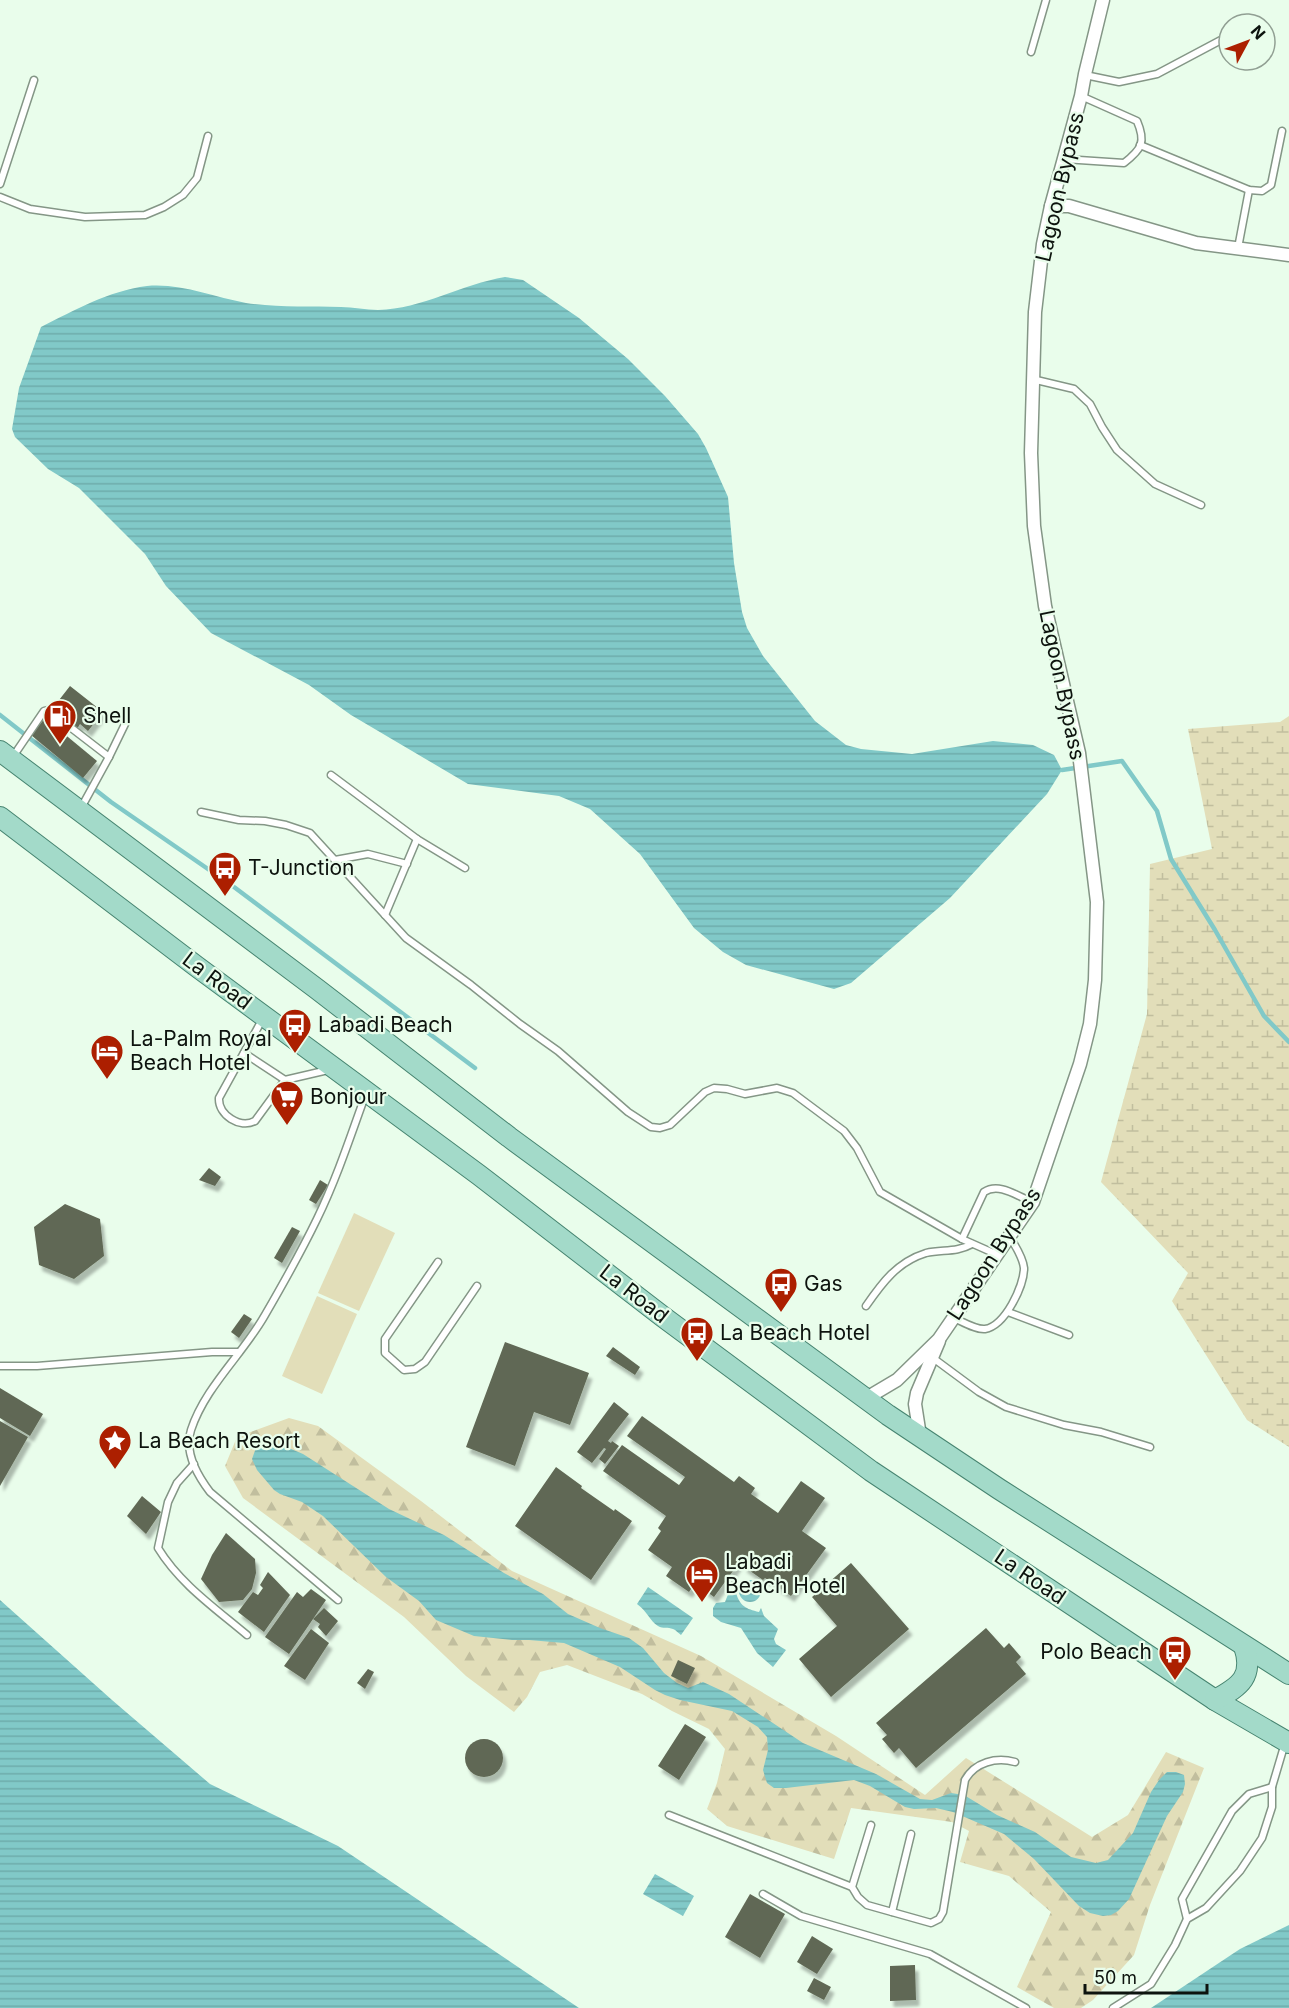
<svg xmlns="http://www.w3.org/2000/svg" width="1289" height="2008" font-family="Inter,sans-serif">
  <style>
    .forest { fill: url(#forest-firs) }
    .wetland { fill: url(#wetland-marsh) }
    .pitch { fill: #e2deb9 }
    .water { fill: url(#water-rules) }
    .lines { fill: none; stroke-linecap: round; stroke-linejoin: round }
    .stream { stroke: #81c9c8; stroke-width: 4.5 }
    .building { fill: #606854; filter: url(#shadow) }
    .service-casing { stroke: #849686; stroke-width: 9 }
    .minor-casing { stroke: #849686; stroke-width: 15 }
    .primary-casing { stroke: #468470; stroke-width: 22 }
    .service { stroke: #fff; stroke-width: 6 }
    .minor { stroke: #fff; stroke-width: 12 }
    .primary { stroke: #a3dac9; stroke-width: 20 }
    .labels { text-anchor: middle; stroke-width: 4.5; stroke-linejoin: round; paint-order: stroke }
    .street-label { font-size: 21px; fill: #0d130e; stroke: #e9fdeb }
    .poi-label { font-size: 21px; fill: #0d130e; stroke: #e9fdeb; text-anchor: start }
  </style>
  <defs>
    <pattern id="forest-firs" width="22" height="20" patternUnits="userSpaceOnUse" patternTransform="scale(1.5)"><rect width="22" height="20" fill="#e2deb9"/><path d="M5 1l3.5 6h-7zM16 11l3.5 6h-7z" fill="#c1be9e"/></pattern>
    <pattern id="wetland-marsh" width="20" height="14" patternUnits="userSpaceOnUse" patternTransform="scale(1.5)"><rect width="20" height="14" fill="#e2deb9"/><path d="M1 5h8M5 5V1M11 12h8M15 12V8" fill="none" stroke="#c1be9e"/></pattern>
    <pattern id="water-rules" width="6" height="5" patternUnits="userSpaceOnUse" patternTransform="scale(1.5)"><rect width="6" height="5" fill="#81c9c8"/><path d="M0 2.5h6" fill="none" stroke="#6eacab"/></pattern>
    <filter id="shadow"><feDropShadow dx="3.5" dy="6" stdDeviation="1.5" flood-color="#0004"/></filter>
  </defs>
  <rect width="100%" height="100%" fill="#e9fdeb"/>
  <polygon class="forest" points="289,1418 318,1426 421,1501 512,1571 701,1656 836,1736 925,1795 966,1758 1092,1837 1128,1815 1166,1752 1204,1768 1150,1905 1134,1955 1093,2000 1081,2008 1054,2008 1017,1987 1051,1912 1009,1876 960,1862 969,1831 952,1822 851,1808 834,1859 727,1826 707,1809 717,1783 725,1749 709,1729 672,1711 642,1694 567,1665 540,1672 527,1697 514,1712 466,1676 404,1617 243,1498 225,1466 237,1437"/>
  <polygon class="wetland" points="1289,716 1289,1447 1247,1420 1172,1301 1188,1273 1101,1182 1147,1014 1150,864 1212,849 1188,729 1280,722"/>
  <g class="pitch">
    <polygon points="354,1213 395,1233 359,1311 318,1293"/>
    <polygon points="317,1296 357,1314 322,1394 282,1376"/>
  </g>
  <g class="water">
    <path d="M505,277L523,280L579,318L628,359L665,396L698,434L706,448L728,497L734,563L742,612L747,628L763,656L815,721L846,745L861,749L912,754L993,741L1033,745L1054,755L1062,770L1047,794L950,898L851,983L834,989L746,965L723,952L694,928L640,854L590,809L559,796L468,784L351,715L309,685L211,633L166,586L145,554L79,488L48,469L15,437L12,429L19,388L41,327C75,310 108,291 147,286C181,283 213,297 246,303C278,308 309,306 341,307C353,307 366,310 378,310C422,309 462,284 505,277Z"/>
    <polygon points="258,1442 284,1446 303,1454 389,1509 444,1535 504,1573 543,1594 568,1614 600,1628 629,1638 643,1648 664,1673 677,1683 688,1688 703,1682 729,1694 803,1743 876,1774 920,1799 932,1800 951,1793 964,1795 997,1815 1035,1832 1071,1857 1096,1863 1108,1860 1133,1833 1151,1792 1159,1780 1167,1772 1176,1772 1184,1775 1185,1784 1183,1792 1167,1816 1129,1899 1118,1911 1111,1915 1103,1916 1090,1913 1079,1906 1034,1859 1004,1834 953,1812 936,1808 914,1809 905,1807 870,1786 854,1780 786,1788 774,1788 767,1783 763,1770 768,1750 767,1737 758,1727 732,1711 680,1700 665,1695 655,1690 620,1667 564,1643 529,1640 512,1640 474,1636 436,1620 419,1601 386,1577 323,1516 302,1502 280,1494 274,1490 257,1470 252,1459"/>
    <circle cx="750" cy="1591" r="11"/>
    <path d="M648,1587L693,1618L681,1635C678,1633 676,1630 673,1629C668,1627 663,1629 658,1626C649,1620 648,1612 637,1604Z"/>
    <path d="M729,1592L736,1593C740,1606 746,1609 759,1612L761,1608L764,1616L778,1629L774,1639L776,1644L786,1650L773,1667L757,1653L741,1628L721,1622L713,1616V1608L716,1603L725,1602Z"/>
    <polygon points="0,1600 112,1700 210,1784 338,1846 579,2008 0,2008"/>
    <polygon points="655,1874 694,1896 683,1916 643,1894"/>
    <polygon points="1289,1925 1289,2008 1151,2008 1240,1949"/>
  </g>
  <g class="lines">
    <g class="stream">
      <polyline points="0,715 111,802 234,887 475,1068"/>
      <polyline points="1062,770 1122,761 1157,811 1171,859 1215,930 1264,1016 1289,1042"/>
    </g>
  </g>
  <g class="building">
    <polygon points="70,686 103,712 88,731 80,724 77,729 52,709"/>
    <polygon points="45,718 97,761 83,778 31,735"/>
    <polygon points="209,1168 221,1177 215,1186 199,1180"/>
    <polygon points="320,1180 328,1185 316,1204 309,1200"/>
    <polygon points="65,1204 100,1219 104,1256 74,1279 39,1265 34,1227"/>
    <polygon points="292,1227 300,1231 282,1263 274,1258"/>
    <polygon points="244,1314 252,1319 239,1338 231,1332"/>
    <polygon points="505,1342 589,1373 570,1425 534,1412 515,1466 466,1447"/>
    <polygon points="613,1347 640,1367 635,1375 606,1356"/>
    <polygon points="0,1388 43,1414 30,1436 0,1418"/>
    <polygon points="614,1402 629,1414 608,1441 611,1443 612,1441 619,1446 605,1464 599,1459 606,1449 604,1448 592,1463 577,1452"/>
    <polygon points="642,1416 734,1482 739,1476 755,1488 751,1494 778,1513 801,1481 825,1498 802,1531 826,1548 791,1596 765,1578 763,1580 743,1566 745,1564 741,1560 714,1597 695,1583 689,1592 666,1576 672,1567 648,1550 661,1531 658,1528 666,1516 603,1471 622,1445 679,1485 685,1477 627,1436"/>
    <polygon points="0,1421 28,1437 0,1486"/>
    <polygon points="556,1467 582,1486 581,1488 614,1511 615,1509 632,1521 591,1580 515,1526"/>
    <polygon points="142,1496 161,1512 146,1534 127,1516"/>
    <polygon points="226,1533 255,1559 256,1573 252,1589 243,1600 219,1602 201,1579 212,1555"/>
    <polygon points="851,1563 909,1629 831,1697 799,1659 837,1626 812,1597"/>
    <polygon points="268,1572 290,1595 264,1632 238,1612 253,1592 258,1595 263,1588 260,1585"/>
    <polygon points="311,1589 326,1600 289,1654 265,1637 297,1592 303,1597"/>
    <polygon points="324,1608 338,1621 326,1636 318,1627 320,1624 313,1619"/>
    <polygon points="986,1628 1004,1648 1009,1643 1021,1657 1016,1662 1026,1674 916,1768 899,1748 894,1753 882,1739 887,1735 876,1723"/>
    <polygon points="311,1629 329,1643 305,1680 284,1666"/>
    <polygon points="678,1660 695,1668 687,1684 671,1676"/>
    <polygon points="368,1669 374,1672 365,1689 357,1683"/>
    <polygon points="685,1724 706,1737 679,1780 658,1766"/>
    <circle cx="484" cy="1758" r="19"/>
    <polygon points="750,1894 785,1914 760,1958 725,1937"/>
    <polygon points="812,1936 833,1949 817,1974 797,1962"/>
    <polygon points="915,1965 916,2000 890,2001 890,1966"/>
    <polygon points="814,1978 831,1987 824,2000 807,1991"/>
  </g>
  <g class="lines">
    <defs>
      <g id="service">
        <polyline points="1031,52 1046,0"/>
        <polyline points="1085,75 1119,82 1157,74 1221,40"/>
        <polyline points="1140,145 1249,190 1262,191 1271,185 1282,131"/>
        <path d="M1064,159L1124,163C1142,149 1146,142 1137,121L1081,96"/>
        <polyline points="0,184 34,80"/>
        <polyline points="0,197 30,209 85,217 145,215 164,207 183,195 197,178 208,136"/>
        <polyline points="1238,248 1249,190"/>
        <polyline points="1032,379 1074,389 1090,404 1102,427 1117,450 1155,484 1201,505"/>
        <polyline points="109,757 126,722"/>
        <polyline points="12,758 44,711 48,710 109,757 81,808"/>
        <polyline points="331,775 417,839"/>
        <polyline points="201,812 239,820 265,821 286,825 310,833 406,938 471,985 520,1024 558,1051 628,1112 651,1127 660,1128 670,1125 705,1092 714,1088 727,1089 745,1094 777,1088 793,1093 844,1131 857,1148 880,1192 962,1239 998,1255"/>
        <polyline points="335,860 368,854 407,864"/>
        <polyline points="385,915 417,839 465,868"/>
        <path d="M262,1020L219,1098C218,1115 240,1129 255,1121L285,1080L328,1070"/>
        <polyline points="244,1053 285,1080"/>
        <path d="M962,1239L984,1192C999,1182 1017,1196 1032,1202"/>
        <polyline points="438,1262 385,1339 385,1353 404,1370 415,1369 425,1362 477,1286"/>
        <path d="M866,1306C882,1283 897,1262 926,1253C942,1249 956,1253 972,1244"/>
        <polyline points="1008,1312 1069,1335"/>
        <path d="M954,1318C963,1322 976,1330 985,1329C1005,1326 1024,1286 1024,1268C1023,1257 1015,1246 1010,1237"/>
        <polyline points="933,1358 979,1392 1006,1407 1064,1425 1101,1432 1150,1447"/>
        <polyline points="0,1366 37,1366 212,1352 239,1352"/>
        <path d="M194,1464L177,1483L168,1502L158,1548C180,1584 215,1608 247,1635"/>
        <path d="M338,1600L210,1492C197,1475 184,1452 191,1430C205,1387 243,1354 265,1315C283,1284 301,1252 317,1219C336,1180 350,1138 365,1096"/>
        <polyline points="669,1815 852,1887"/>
        <path d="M871,1825L852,1887L858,1897L867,1905L931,1923L939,1919L943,1912L965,1780C975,1762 996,1757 1015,1762"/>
        <polyline points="763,1894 801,1916 930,1954 1026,2008"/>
        <polyline points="892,1912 911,1834"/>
        <polyline points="1187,1919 1182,1899 1232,1811 1249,1794 1272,1787"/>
        <polyline points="1113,2008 1151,1984 1175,1945 1187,1919 1206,1908 1240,1871 1262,1838 1272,1807 1272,1787 1285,1743"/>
      </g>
      <g id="minor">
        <polyline points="1051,206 1069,206 1196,243 1289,255"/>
        <polyline points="865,1399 897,1380 939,1339 1033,1202 1080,1064 1090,1024 1095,980 1097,902 1079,753 1045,606 1034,526 1031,453 1035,312 1043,244 1051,206 1081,96 1085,74 1103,0"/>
        <polyline points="920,1436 915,1404 917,1393 939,1341"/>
      </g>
      <g id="primary">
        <polyline points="0,751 317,989 509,1137 888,1415 999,1489 1289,1674"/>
        <polyline points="0,817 196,966 479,1175 662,1316 871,1471 1215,1700 1289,1743"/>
        <path d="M1215,1700C1241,1686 1254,1676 1244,1646"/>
      </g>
    </defs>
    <use href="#service" class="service-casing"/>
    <use href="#minor" class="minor-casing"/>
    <use href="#primary" class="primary-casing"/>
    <use href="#service" class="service"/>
    <use href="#minor" class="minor"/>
    <use href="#primary" class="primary"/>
  </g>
  <defs>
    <symbol id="fuel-pin" viewBox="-11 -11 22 30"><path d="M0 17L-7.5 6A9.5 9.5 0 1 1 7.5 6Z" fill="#ac1f00" stroke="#e9fdeb"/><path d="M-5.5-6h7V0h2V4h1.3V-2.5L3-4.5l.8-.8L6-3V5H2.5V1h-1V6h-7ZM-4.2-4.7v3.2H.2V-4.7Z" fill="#fff"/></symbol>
    <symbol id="bus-pin" viewBox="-11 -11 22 30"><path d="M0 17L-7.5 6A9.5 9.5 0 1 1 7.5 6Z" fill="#ac1f00" stroke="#e9fdeb"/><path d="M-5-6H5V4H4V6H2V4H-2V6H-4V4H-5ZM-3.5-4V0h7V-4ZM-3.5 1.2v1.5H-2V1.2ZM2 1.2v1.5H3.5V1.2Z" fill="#fff"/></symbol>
    <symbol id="hotel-pin" viewBox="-11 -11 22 30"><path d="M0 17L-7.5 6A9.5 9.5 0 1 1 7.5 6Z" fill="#ac1f00" stroke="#e9fdeb"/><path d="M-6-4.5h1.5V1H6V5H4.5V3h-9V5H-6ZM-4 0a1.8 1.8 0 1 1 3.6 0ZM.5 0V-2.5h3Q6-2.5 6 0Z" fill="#fff"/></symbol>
    <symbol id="supermarket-pin" viewBox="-11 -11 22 30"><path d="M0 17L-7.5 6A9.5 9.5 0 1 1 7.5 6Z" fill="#ac1f00" stroke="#e9fdeb"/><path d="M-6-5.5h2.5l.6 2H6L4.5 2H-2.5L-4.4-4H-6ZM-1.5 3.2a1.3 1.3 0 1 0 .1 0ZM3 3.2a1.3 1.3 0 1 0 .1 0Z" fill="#fff"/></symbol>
    <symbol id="sight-pin" viewBox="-11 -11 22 30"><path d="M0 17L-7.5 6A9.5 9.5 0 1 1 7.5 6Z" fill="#ac1f00" stroke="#e9fdeb"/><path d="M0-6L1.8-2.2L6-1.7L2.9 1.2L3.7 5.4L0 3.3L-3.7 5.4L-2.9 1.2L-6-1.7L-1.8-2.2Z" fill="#fff"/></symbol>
  </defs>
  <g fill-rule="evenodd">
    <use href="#fuel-pin" x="41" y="697" width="38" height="52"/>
    <use href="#bus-pin" x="206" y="849" width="38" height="52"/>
    <use href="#bus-pin" x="276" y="1006" width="38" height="52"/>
    <use href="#hotel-pin" x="88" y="1032" width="38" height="52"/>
    <use href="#supermarket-pin" x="268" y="1078" width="38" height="52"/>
    <use href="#bus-pin" x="762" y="1265" width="38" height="52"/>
    <use href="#bus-pin" x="678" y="1314" width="38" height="52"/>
    <use href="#sight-pin" x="96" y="1422" width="38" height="52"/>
    <use href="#hotel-pin" x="683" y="1555" width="38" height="52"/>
    <use href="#bus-pin" x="1156" y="1633" width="38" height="52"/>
  </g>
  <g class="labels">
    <g class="street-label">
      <text transform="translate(1060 187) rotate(-77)" y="7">Lagoon Bypass</text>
      <text transform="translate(1062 685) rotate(78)" y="7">Lagoon Bypass</text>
      <text transform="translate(217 981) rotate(37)" y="7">La Road</text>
      <text transform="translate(994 1254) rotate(-57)" y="7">Lagoon Bypass</text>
      <text transform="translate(634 1294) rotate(38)" y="7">La Road</text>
      <text transform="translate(1030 1577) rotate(34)" y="7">La Road</text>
    </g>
    <g class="poi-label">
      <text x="83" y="723">Shell</text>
      <text x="248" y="875">T-Junction</text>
      <text x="318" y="1032">Labadi Beach</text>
      <text x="130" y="1046">La-Palm Royal<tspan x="130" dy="24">Beach Hotel</tspan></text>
      <text x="310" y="1104">Bonjour</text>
      <text x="804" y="1291">Gas</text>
      <text x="720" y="1340">La Beach Hotel</text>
      <text x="138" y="1448">La Beach Resort</text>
      <text x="725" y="1569">Labadi<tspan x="725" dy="24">Beach Hotel</tspan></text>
      <text x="1152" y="1659" text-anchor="end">Polo Beach</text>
    </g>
  </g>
  <g transform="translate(1247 42) rotate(49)"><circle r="28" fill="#e9fdeb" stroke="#919f93" stroke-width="1.5"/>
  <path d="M0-4.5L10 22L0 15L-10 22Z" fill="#ac1f00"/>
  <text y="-9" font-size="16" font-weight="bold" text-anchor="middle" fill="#0d130e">N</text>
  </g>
  <path d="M1085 1984v9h122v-9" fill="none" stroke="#0d130e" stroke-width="3"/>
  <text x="1094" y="1984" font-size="18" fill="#0d130e" stroke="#e9fdeb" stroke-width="4.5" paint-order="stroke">50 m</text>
</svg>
